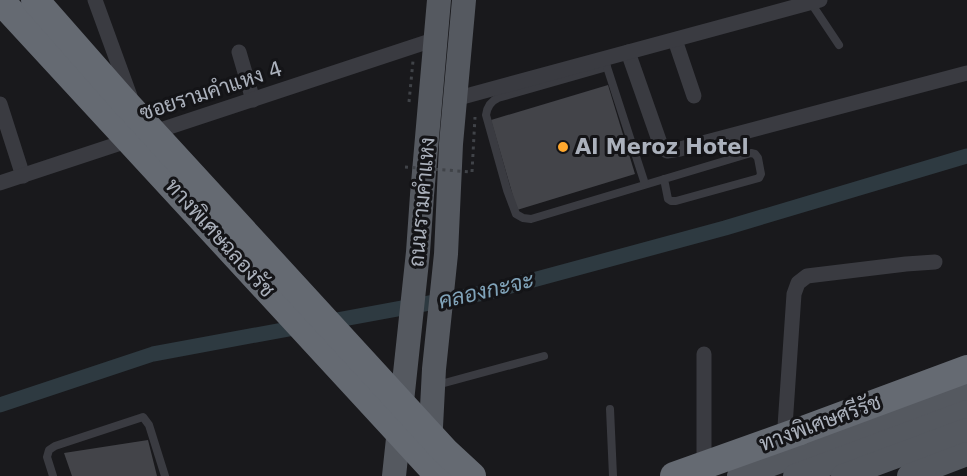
<svg xmlns="http://www.w3.org/2000/svg" width="967" height="476" font-family="'DejaVu Sans',Sarabun,sans-serif">
  <style>
    .lines { fill: none; stroke-linecap: round; stroke-linejoin: round }
    .canal { stroke: #2e3a41; stroke-width: 15 }
    .building { fill: #434449 }
    .path { stroke: #404348; stroke-width: 3; stroke-dasharray: 3 4.5; stroke-linecap: butt }
    .lane { stroke: #3a3b41; stroke-width: 8 }
    .street { stroke: #3a3b41; stroke-width: 15 }
    .primary { stroke: #555960; stroke-width: 24 }
    .highway { stroke: #656a72; stroke-width: 28 }
    .path-bridge { stroke: #404348; stroke-width: 3; stroke-dasharray: 3 4.5; stroke-linecap: butt }
    .highway-bridge { stroke: #656a72; stroke-width: 28 }
    .poi-dot { fill: #ffa82e; stroke: #141417; stroke-width: 2 }
    .labels { text-anchor: middle; stroke-width: 6; stroke-linejoin: round; paint-order: stroke }
    .street-label { font-size: 21px; fill: #abb1bc; stroke: #141417 }
    .poi-label { font-size: 21px; font-weight: bold; fill: #abb1bc; stroke: #141417; text-anchor: start }
    .water-label { font-size: 22px; font-style: italic; fill: #80a3b9; stroke: #141417 }
  </style>
  <rect width="100%" height="100%" fill="#19191c"/>
  <g class="lines">
    <polyline class="canal" points="0,405 153,354 489,292 725,228 967,156"/>
  </g>
  <g class="building">
    <polygon points="608,85 635,174 517,210 491,120"/>
    <polygon points="148,440 157,476 72,476 64,453"/>
  </g>
  <g class="lines">
    <g class="path">
      <polyline points="409,102 413,61"/>
      <polyline points="472,172 475,117"/>
    </g>
    <g class="lane">
      <polyline points="811,3 839,45"/>
      <path d="M605,58L607,67L498,98C491,101 487,108 486,115L507,190L516,214L523,218L531,219L751,153L755,154L758,158L761,174L759,178L676,201H671L668,199L664,179"/>
      <polyline points="607,67 645,184"/>
      <polyline points="437,385 544,356"/>
      <polyline points="610,409 613,476"/>
      <polyline points="53,476 47,457 49,450 55,446 143,417 149,425 165,476"/>
    </g>
    <g class="street">
      <polyline points="95,0 130,96"/>
      <polyline points="675,40 694,96"/>
      <polyline points="239,52 253,100"/>
      <polyline points="628,52 661,146 667,151 680,149 967,73"/>
      <polyline points="455,99 820,0"/>
      <polyline points="0,104 23,176"/>
      <polyline points="0,183 436,39"/>
      <polyline points="704,354 704,468"/>
      <polyline points="784,441 794,294 798,283 807,276 906,264 935,262"/>
    </g>
    <g class="primary">
      <polyline points="430,446 434,369 446,254 451,144 464,0"/>
      <polyline points="394,476 418,252 422,195 439,0"/>
      <polyline points="739,476 967,394"/>
      <polyline points="795,476 967,412"/>
      <polyline points="843,476 967,430"/>
      <polyline points="909,476 967,454"/>
    </g>
    <polyline class="highway" points="800,431 967,369"/>
    <polyline class="path-bridge" points="405,167 472,172"/>
    <g class="highway-bridge">
      <polyline points="0,0 439,476"/>
      <polyline points="35,0 122,99 445,451 472,476"/>
      <polyline points="674,476 800,431"/>
    </g>
  </g>
  <circle class="poi-dot" cx="563" cy="147" r="6"/>
  <g class="labels">
    <g class="street-label">
      <text transform="translate(211 91) rotate(-18)" y="7">ซอยรามคำแหง 4</text>
      <text transform="translate(422 202) rotate(-85)" y="7">ถนนรามคำแหง</text>
      <text transform="translate(220 238) rotate(48)" y="7">ทางพิเศษฉลองรัช</text>
      <text transform="translate(820 423) rotate(-20)" y="7">ทางพิเศษศรีรัช</text>
    </g>
    <g class="poi-label">
      <text x="575" y="154">Al Meroz Hotel</text>
    </g>
    <g class="water-label">
      <text transform="translate(486 290) rotate(-13)" y="8">คลองกะจะ</text>
    </g>
  </g>
</svg>
